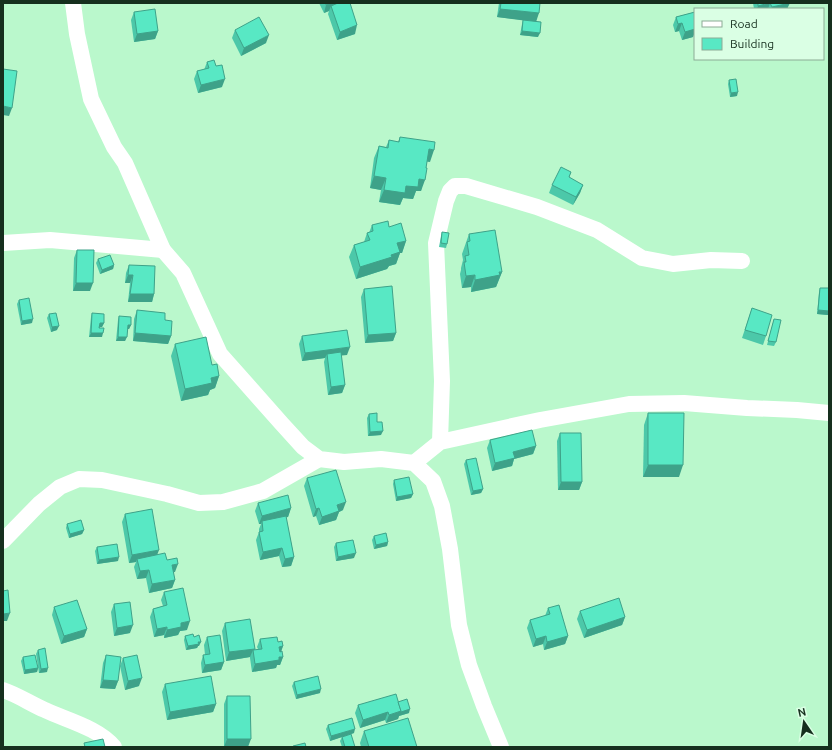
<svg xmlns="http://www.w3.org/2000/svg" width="832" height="750" font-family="Ubuntu,sans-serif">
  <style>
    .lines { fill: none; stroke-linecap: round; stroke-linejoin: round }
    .street { stroke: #fff; stroke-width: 16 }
    .wall { fill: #4cc8a9 }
    .shaded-wall { fill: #3ea289 }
    .building { fill: #58e8c4; stroke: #3ea289 }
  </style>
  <rect width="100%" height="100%" fill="#baf8cc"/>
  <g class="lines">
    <g class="street">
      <polyline points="73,3 77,34 91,99 114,147 125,163 163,250 183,273 220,354 282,424 303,447 319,459 344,462 381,459 414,463 433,481 442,506 450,549 459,625 469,665 484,706 501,747"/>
      <polyline points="3,243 50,240 163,250"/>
      <polyline points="440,442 442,381 436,243 446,201 450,191 455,186 466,186 537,207 597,230 642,258 673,264 711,260 742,261"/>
      <polyline points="414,463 440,442 540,420 629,404 684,403 747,408 797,410 829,413"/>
      <polyline points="3,541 39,504 60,487 79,479 102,480 167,494 199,503 223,502 263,491 319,459"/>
      <path d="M3,690C18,695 31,704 45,710C66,720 99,728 114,747"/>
    </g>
  </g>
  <g class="wall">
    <polygon points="319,3 350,3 355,34 337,40 328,14 329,11 324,13"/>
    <polygon points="499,3 540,3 536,21 538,37 520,35 522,24 523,20 497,17"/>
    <polygon points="753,3 789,3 787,9 754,9"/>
    <polygon points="134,12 158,31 155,39 134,42 131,20"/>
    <polygon points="695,12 695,34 694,34 693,37 682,40 679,31 675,32 673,25 676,17"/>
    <polygon points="235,30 266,43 241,56 232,38"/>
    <polygon points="207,62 216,66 222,87 198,93 194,79 197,71 204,70"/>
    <polygon points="729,80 737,96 730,97 728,84"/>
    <polygon points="400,137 430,162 427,161 421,191 416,191 413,199 403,198 400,205 379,202 381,190 370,188 374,158 379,146 386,147 389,140 398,142"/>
    <polygon points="571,172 569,178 583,185 580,193 573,205 549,193 552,185"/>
    <polygon points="372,225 389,227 406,241 402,253 400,253 396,264 389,266 387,269 356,279 349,257 354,245 364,242 367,233 369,233"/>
    <polygon points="442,232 447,244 446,248 439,247 441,236"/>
    <polygon points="469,234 502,272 496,287 471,292 471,287 462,288 460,274 461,270 461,268 463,260 462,254"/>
    <polygon points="77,250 90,291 73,291 74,258"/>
    <polygon points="98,259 114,265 113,269 100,274 96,263"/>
    <polygon points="129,265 154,294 152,302 128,302 130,283 125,283 126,273"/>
    <polygon points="820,288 829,288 829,313 828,315 817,314 819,292"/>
    <polygon points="364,289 396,333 393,341 365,343 361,297"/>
    <polygon points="19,300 32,323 21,325 17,304"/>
    <polygon points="752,308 766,336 763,345 742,338"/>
    <polygon points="137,310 165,320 171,336 168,344 133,341 134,319"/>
    <polygon points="92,313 104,323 102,327 100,327 102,337 89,337 91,317"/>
    <polygon points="49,314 57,330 51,332 47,318"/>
    <polygon points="119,316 131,325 129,329 128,329 125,341 116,341 118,320"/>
    <polygon points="774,319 776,342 774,346 767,345"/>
    <polygon points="302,336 347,355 341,355 345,385 342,393 328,395 324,362 325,358 302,361 299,344"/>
    <polygon points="175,344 212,365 219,376 215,388 210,390 208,395 181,401 171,356"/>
    <polygon points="648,413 679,477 643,477 644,425"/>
    <polygon points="369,414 377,422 381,435 368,436 367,418"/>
    <polygon points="560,433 582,482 579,490 558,490 557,441"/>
    <polygon points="490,440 536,446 533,454 514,459 512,466 492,471 487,448"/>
    <polygon points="466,460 483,489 481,493 471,495 464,464"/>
    <polygon points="307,478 343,510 339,512 336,520 319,525 316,516 313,517 304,486"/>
    <polygon points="394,480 413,494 411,498 396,501 393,484"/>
    <polygon points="258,503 291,508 288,517 286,517 294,557 291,566 282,567 279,556 260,560 256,540 259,532 259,529 261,524 259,524 255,511"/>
    <polygon points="125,514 157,555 167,560 175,572 173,572 175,580 172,588 149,593 146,578 137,579 134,567 136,562 129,563 122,522"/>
    <polygon points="67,524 84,530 82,534 69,538 66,528"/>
    <polygon points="374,536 388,542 387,546 374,549 372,540"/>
    <polygon points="336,543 354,558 336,561 334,547"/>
    <polygon points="97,547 118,561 97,564 95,551"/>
    <polygon points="164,592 187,630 180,631 178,635 164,638 164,635 154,637 150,617 153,609 163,606 161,600"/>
    <polygon points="114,604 130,633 114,636 111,612"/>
    <polygon points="54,607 87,629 84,637 61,644 52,615"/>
    <polygon points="548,608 568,636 565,644 544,650 543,644 533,647 527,628 530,620 545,616"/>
    <polygon points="580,611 625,617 622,625 584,638 577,619"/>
    <polygon points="225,623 254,650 258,649 257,647 260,639 278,642 283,646 281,652 283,657 280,665 277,665 276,668 252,672 250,658 250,657 226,661 222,631"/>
    <polygon points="185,636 194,637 199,646 198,646 197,648 186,650 184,640"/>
    <polygon points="207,637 224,662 221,670 202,673 201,663 203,655 205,655 204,645"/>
    <polygon points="38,650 47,672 39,673 36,654"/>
    <polygon points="106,655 118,681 115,689 100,688 103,663"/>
    <polygon points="23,657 38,668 37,672 24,674 21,661"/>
    <polygon points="123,658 139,686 125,690 120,666"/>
    <polygon points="294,682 320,693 296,699 292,686"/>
    <polygon points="165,684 216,704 213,712 167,720 162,692"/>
    <polygon points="227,696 248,747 224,747 224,704"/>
    <polygon points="398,702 409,713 399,716 398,719 386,723 385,720 360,728 355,713 358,705"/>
    <polygon points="328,725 354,733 330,741 326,729"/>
    <polygon points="364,731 417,747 361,747 360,743"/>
    <polygon points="342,737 355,747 342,747 340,741"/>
  </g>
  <g class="shaded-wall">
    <polygon points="331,3 341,3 331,6 329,11 324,13 326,5"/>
    <polygon points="770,3 768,9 757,9 758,6"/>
    <polygon points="790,3 787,9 771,9 772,7"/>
    <polygon points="500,9 539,13 536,22 497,17"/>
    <polygon points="682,23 679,31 675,32 678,24"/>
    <polygon points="357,25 355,34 337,40 340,32"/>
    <polygon points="695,28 695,34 694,34 693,37 682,40 685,32"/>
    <polygon points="158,31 155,39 134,42 137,34"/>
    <polygon points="522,31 540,33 538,37 520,35"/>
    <polygon points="269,35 266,43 241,56 244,48"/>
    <polygon points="225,79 222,87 198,93 201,85"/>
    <polygon points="738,92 737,96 730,97 731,93"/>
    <polygon points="3,106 12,108 9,116 3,115"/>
    <polygon points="429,149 434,150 430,162 424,161"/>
    <polygon points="374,176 386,178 381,190 370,188"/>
    <polygon points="419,179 425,180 421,191 416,191 413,199 403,198 400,205 379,202 384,190 406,186"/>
    <polygon points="583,185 580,193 573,205 576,197"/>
    <polygon points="406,241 402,253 400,253 396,264 389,266 387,269 356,279 360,267 391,255 397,243"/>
    <polygon points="114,265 113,269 100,274 102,270"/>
    <polygon points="502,272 496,287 471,292 475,280"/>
    <polygon points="128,275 133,275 130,283 125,283"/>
    <polygon points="475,275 471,287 462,288 466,276"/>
    <polygon points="76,283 93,283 90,291 73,291"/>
    <polygon points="130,294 154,294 152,302 128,302"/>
    <polygon points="818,310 829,311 828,315 817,314"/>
    <polygon points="33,319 32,323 21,325 22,321"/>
    <polygon points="100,323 104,323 102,327 98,327"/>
    <polygon points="128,325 131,325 129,329 126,329"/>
    <polygon points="59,326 57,330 51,332 52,327"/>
    <polygon points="91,333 103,333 102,337 89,337"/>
    <polygon points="135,333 171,336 168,344 133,341"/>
    <polygon points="396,333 393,341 365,343 368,335"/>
    <polygon points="118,337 127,337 125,341 116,341"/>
    <polygon points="350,347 347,355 327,357 327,354 325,358 302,361 305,353"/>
    <polygon points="219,376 215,388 210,390 208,395 181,401 185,389 211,378"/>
    <polygon points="345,385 342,393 328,395 331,387"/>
    <polygon points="383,431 381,435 368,436 370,432"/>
    <polygon points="536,446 533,454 514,459 512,466 492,471 495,463 513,452"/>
    <polygon points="648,465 683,465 679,477 643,477"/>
    <polygon points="561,482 582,482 579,490 558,490"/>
    <polygon points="483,489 481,493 471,495 473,491"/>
    <polygon points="413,494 411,498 396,501 397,497"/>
    <polygon points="346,502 343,510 339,512 336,520 319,525 322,517 337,505"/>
    <polygon points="291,508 288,517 262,523 262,521 261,524 259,524 262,516"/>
    <polygon points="319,508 316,516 313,517 316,509"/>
    <polygon points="84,530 82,534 69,538 70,534"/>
    <polygon points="388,542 387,546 374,549 376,545"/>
    <polygon points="282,548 279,556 260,560 263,552"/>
    <polygon points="159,550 156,558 137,559 136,562 129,563 132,555"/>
    <polygon points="356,553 354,558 336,561 338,557"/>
    <polygon points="119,557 118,561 97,564 99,560"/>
    <polygon points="294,557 291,566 282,567 285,559"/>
    <polygon points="178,564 175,572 169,573 172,565"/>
    <polygon points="149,570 146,578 137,579 140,571"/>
    <polygon points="175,580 172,588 149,593 152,584"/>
    <polygon points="10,613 7,621 3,621 3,614"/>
    <polygon points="625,617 622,625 584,638 587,630"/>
    <polygon points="190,621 187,630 180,631 178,635 164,638 167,630 181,623"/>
    <polygon points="133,625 130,633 114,636 117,628"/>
    <polygon points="167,627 164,635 154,637 157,629"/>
    <polygon points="87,629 84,637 61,644 64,636"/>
    <polygon points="546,636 543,644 533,647 536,639"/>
    <polygon points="568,636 565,644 544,650 547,642"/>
    <polygon points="198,642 201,642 199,646 198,646 197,648 186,650 188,646"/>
    <polygon points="283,646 280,654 279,647"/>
    <polygon points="255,649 253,653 253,650 250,657 226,661 229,652"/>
    <polygon points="279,657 283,657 280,665 277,665 276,668 252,672 255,664"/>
    <polygon points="224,662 221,670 202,673 205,665"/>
    <polygon points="38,668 37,672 24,674 25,670"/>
    <polygon points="48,668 47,672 39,673 41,669"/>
    <polygon points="142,678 139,686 125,690 128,681"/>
    <polygon points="103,680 118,681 115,689 100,688"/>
    <polygon points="321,689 320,693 296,699 297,695"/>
    <polygon points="216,704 213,712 167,720 170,712"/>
    <polygon points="410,709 409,713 399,716 398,719 386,723 389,715 401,711"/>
    <polygon points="388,712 385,720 360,728 363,720"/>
    <polygon points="355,729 354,733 330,741 331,736"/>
    <polygon points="227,739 251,739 248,747 224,747"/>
  </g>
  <g class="building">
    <polygon points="326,3 331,3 326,5"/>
    <polygon points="338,3 350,3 357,25 340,32 331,6"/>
    <polygon points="501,3 540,3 539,13 500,9"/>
    <polygon points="758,3 769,3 758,6"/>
    <polygon points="770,3 790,3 772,7"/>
    <polygon points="155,9 158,31 137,34 134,12"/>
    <polygon points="695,12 695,29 685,32 682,23 678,24 676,17"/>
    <polygon points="259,17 269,35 244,48 235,30"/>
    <polygon points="523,20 541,22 540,33 522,31"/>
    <polygon points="214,60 216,66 222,65 225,79 201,85 197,71 209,68 207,62"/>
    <polygon points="3,69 17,71 12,108 3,106"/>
    <polygon points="736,79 738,92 731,93 729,80"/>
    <polygon points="400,137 435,142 434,150 429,149 426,168 427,168 425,180 419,179 418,187 406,186 405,193 384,190 386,178 374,176 379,146 388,148 389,140 399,142"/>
    <polygon points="561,167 571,172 569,177 583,185 576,197 552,185"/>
    <polygon points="388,221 389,227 401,223 406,241 397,243 400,252 391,255 392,257 360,267 354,245 370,240 367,233 373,231 372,225"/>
    <polygon points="495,230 502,272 499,272 500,275 475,280 475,275 466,276 464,262 466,262 465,256 469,255 467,242 470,241 469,234"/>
    <polygon points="442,232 449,233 447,244 441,243"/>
    <polygon points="77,250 94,250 93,283 76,283"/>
    <polygon points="110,255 114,265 102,270 98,259"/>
    <polygon points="129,265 155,266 154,294 130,294 133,275 128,275"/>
    <polygon points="392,286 396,333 368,335 364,289"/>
    <polygon points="820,288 829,288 829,311 818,310"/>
    <polygon points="29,298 33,319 22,321 19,300"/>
    <polygon points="752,308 772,315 766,336 745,330"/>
    <polygon points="137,310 165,313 165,320 172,321 171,336 135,333"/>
    <polygon points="56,313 59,326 52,327 49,314"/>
    <polygon points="92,313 104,314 104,323 100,323 99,328 104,328 103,333 91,333"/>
    <polygon points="119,316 131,317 131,325 128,325 127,337 118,337"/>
    <polygon points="774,319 781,320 776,342 768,341"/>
    <polygon points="347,330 350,347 305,353 302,336"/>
    <polygon points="206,337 212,365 217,364 219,376 211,378 212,383 185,389 175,344"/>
    <polygon points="341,352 345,385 331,387 327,354"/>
    <polygon points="377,413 377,422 382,422 383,431 370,432 369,414"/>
    <polygon points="648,413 684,413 683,465 648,465"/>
    <polygon points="532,430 536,446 513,452 515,458 495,463 490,440"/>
    <polygon points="560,433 581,433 582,482 561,482"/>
    <polygon points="476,458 483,489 473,491 466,460"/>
    <polygon points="336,470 346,502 337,505 339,511 322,517 319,508 316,509 307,478"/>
    <polygon points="409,477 413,494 397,497 394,480"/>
    <polygon points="288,495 291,508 262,516 258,503"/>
    <polygon points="152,509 159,550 132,555 125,514"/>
    <polygon points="286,516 294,557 285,559 282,548 263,552 259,532 263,531 262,521"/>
    <polygon points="81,520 84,530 70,534 67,524"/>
    <polygon points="386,533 388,542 376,545 374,536"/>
    <polygon points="353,540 356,553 338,557 336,543"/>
    <polygon points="117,544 119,557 99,560 97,547"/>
    <polygon points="165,553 167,560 177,558 178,564 172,565 175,580 152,584 149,570 140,571 137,559"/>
    <polygon points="183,588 190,621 181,623 181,627 167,630 167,627 157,629 153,609 167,605 164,592"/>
    <polygon points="8,590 10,613 3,614 3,591"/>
    <polygon points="619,598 625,617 587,630 580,611"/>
    <polygon points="77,600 87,629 64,636 54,607"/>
    <polygon points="130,602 133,625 117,628 114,604"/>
    <polygon points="559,605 568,636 547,642 546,636 536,639 530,620 550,614 548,608"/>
    <polygon points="250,619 255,649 229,652 225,623"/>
    <polygon points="193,634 194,637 199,635 201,642 198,642 199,644 188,646 185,636"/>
    <polygon points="220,635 224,662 205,665 203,655 210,654 207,637"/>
    <polygon points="277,637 278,642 282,641 283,646 279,647 280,652 282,651 283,657 279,657 279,660 255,664 253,650 262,649 260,639"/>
    <polygon points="45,648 48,668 41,669 38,650"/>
    <polygon points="35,655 38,668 25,670 23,657"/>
    <polygon points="106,655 121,657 118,681 103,680"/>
    <polygon points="137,655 142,678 128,681 123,658"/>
    <polygon points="211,676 216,704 170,712 165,684"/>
    <polygon points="318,676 321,689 297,695 294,682"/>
    <polygon points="396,694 401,711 389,715 388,712 363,720 358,705"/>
    <polygon points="227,696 250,696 251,739 227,739"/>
    <polygon points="407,699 410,709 401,712 401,711 398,702"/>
    <polygon points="352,718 355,729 331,736 328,725"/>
    <polygon points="408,718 417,747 369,747 364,731"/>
    <polygon points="351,734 355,747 345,747 342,737"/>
    <polygon points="103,739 105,747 85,747 84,743"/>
    <polygon points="305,743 306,747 294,747 293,746"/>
  </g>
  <rect width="832" height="750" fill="none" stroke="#162f1e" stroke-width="8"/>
  <rect x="694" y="8" width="130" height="52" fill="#daffe4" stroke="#8cac95"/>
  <rect x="702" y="21" width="20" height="6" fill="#ffffff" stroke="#8cac95"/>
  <text x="730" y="28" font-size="12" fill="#162f1e">Road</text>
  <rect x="702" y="38" width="20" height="12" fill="#58e8c4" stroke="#8cac95"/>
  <text x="730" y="48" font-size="12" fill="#162f1e">Building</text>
  <g transform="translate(804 722) rotate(347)" stroke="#daffe4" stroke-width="3" paint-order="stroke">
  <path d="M0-3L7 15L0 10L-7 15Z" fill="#162f1e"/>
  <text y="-6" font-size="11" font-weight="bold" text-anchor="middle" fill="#162f1e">N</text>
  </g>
</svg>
